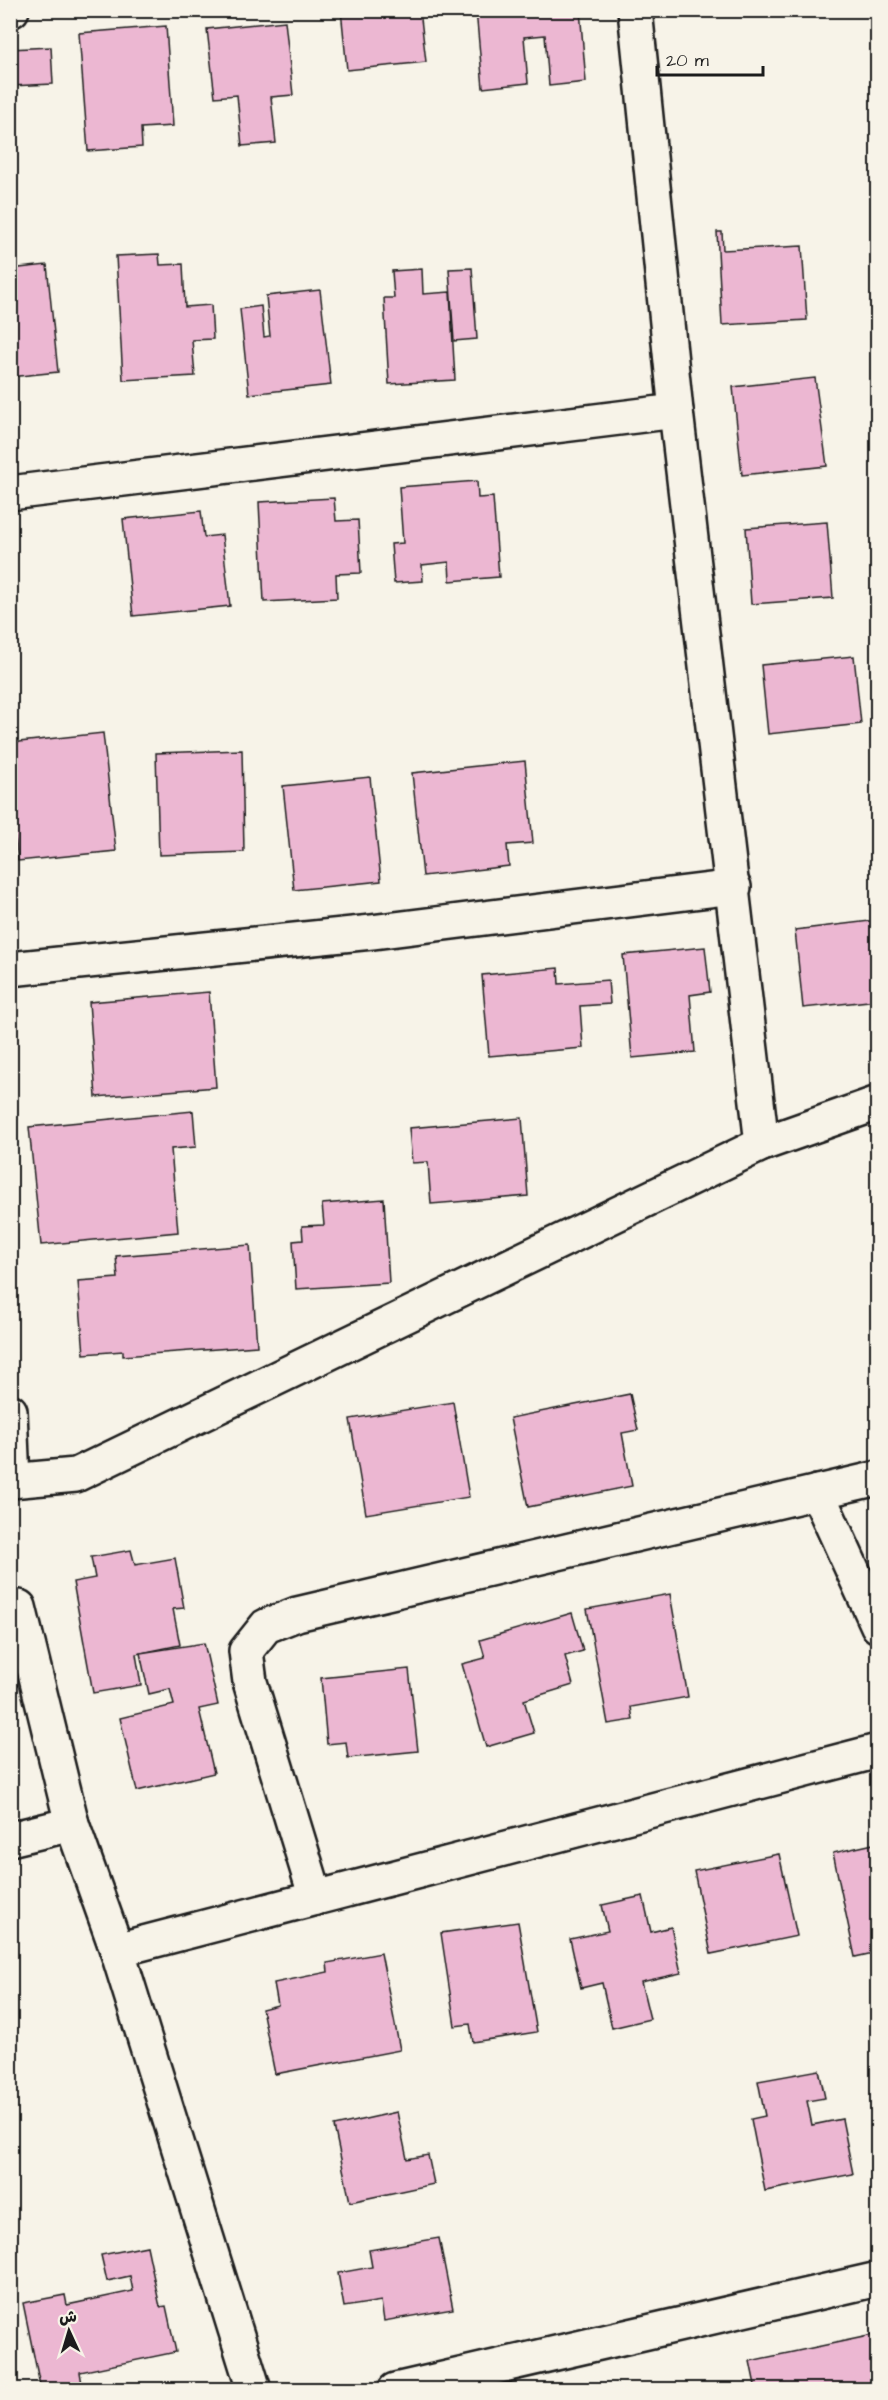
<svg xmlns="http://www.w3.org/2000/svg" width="888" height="2400" font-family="'Architects Daughter','Playpen Sans Arabic',sans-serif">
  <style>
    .building { fill: #ecb7d2; stroke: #1c1c1c; stroke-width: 1.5 }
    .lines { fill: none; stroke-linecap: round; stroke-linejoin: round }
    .street-casing { stroke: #1c1c1c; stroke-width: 38 }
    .street { stroke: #f7f3e8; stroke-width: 33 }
  </style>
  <rect width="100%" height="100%" fill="#f7f3e8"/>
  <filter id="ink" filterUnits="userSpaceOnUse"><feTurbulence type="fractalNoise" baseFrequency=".0167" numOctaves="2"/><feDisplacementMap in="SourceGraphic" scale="12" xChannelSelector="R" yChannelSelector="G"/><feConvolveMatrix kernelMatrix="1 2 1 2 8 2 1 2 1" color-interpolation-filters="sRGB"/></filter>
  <g filter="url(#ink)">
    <g class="building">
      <polygon points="341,10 420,10 426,62 347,70"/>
      <polygon points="476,10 580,10 586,82 549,86 545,35 524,37 528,83 483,88"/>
      <polygon points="285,21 293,95 271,97 276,143 242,146 237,95 215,97 207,29"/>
      <polygon points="166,26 173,126 141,128 142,147 88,151 79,33"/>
      <polygon points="51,47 53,84 10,86 10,49"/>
      <polygon points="717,232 722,232 723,250 802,246 807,320 722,325"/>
      <polygon points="159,254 160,265 183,264 185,307 211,305 213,339 192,340 195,376 123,380 116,256"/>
      <polygon points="47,265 58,372 10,377 10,269"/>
      <polygon points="472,268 477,339 454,341 449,269"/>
      <polygon points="422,269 423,294 450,292 455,380 389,384 384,298 394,298 392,271"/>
      <polygon points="320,290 331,385 249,394 240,309 261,306 264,337 270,336 266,296"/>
      <polygon points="815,378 827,466 742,475 733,387"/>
      <polygon points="477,481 478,498 493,497 499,577 450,581 449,562 422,565 423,581 394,583 391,544 403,543 399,487"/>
      <polygon points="334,498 336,521 358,520 361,573 336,574 337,598 264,602 259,502"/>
      <polygon points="201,511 204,537 222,535 230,606 133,616 123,519"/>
      <polygon points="827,522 833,598 751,604 746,528"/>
      <polygon points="854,656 861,724 768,734 761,665"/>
      <polygon points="103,733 116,851 18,861 10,792 10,743"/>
      <polygon points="242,750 244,852 159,855 156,753"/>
      <polygon points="525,761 533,843 507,845 509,866 423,876 412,773"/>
      <polygon points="370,777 381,881 294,890 283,786"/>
      <polygon points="878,920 878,1000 803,1008 795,930"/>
      <polygon points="705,947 710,992 690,995 695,1052 632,1058 623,955"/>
      <polygon points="558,968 559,984 608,980 610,1004 580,1006 583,1048 489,1056 482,975"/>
      <polygon points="209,992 216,1087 96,1097 89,1002"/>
      <polygon points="193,1111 196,1147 171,1149 178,1232 41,1245 29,1127"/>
      <polygon points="522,1118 528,1196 431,1204 428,1162 412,1163 409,1128"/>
      <polygon points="384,1199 389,1283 296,1289 293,1241 303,1240 302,1226 324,1225 322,1204"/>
      <polygon points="250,1245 257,1346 123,1356 123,1351 84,1354 78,1281 118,1278 116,1256"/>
      <polygon points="630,1394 638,1430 622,1433 632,1486 528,1507 510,1418"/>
      <polygon points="453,1402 469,1497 366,1514 350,1419"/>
      <polygon points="131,1550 135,1565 175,1558 184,1608 173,1609 180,1645 136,1654 141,1685 93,1693 73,1582 95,1578 91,1557"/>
      <polygon points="670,1594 688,1697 631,1707 633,1720 608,1724 587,1609"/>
      <polygon points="572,1613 583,1651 565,1656 573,1685 524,1700 534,1733 486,1747 462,1664 485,1658 480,1640"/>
      <polygon points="204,1643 218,1705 199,1709 214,1773 137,1791 120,1718 174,1705 170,1689 149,1694 140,1653"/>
      <polygon points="409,1669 418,1751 348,1758 346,1742 327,1744 321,1678"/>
      <polygon points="878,1843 878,1952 855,1957 833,1853"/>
      <polygon points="779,1854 797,1936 711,1954 694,1871"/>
      <polygon points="643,1896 651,1932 671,1927 681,1973 641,1982 650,2019 612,2028 602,1983 581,1988 570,1939 608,1931 602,1905"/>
      <polygon points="518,1922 537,2032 473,2042 470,2024 455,2026 441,1933"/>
      <polygon points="381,1953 400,2050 275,2074 262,2009 278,2005 274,1983 328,1972 327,1963"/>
      <polygon points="819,2070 825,2098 807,2101 812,2125 842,2119 853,2174 765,2191 751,2119 765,2116 758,2081"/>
      <polygon points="397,2112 407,2159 428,2155 434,2184 350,2202 334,2126"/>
      <polygon points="439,2238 453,2309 384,2321 381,2301 344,2307 338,2273 372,2267 369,2250"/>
      <polygon points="147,2246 160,2307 166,2306 176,2352 80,2372 83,2390 41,2390 23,2303 65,2295 67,2305 133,2291 130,2276 107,2281 101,2255"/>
      <polygon points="878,2334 878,2390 756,2390 750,2361"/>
    </g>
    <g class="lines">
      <defs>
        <g id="street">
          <polyline points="635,10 676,411 762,1144 878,1103"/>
          <polyline points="10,11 12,10"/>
          <polyline points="10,493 676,411"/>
          <polyline points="10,969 372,932 734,887"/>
          <polyline points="10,1411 13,1481"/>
          <polyline points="10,1481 76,1475 762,1144"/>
          <polyline points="817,1492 878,1626"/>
          <polyline points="19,1607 72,1824 117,1950 254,2390"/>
          <polyline points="10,1839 72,1824"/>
          <polyline points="316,1898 250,1682 246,1651 266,1626 297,1614 878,1478"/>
          <polyline points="117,1950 878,1751"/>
          <polyline points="395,2390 878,2279"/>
        </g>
      </defs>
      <use href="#street" class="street-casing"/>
      <use href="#street" class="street"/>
    </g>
  </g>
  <rect width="888" height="2400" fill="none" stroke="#f7f3e8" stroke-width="36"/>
  <rect x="18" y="18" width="852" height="2364" fill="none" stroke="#1c1c1c" stroke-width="2" filter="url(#ink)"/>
  <g transform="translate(69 2331) rotate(356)" stroke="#f7f3e8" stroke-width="4.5" paint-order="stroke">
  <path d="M0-4.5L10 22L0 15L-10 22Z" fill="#1c1c1c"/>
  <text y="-9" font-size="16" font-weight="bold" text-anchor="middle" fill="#1c1c1c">ش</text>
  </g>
  <path d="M657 66v9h106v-9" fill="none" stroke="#1c1c1c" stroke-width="3"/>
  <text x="666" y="66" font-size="18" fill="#1c1c1c" stroke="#f7f3e8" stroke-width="4.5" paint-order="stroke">20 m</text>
</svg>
